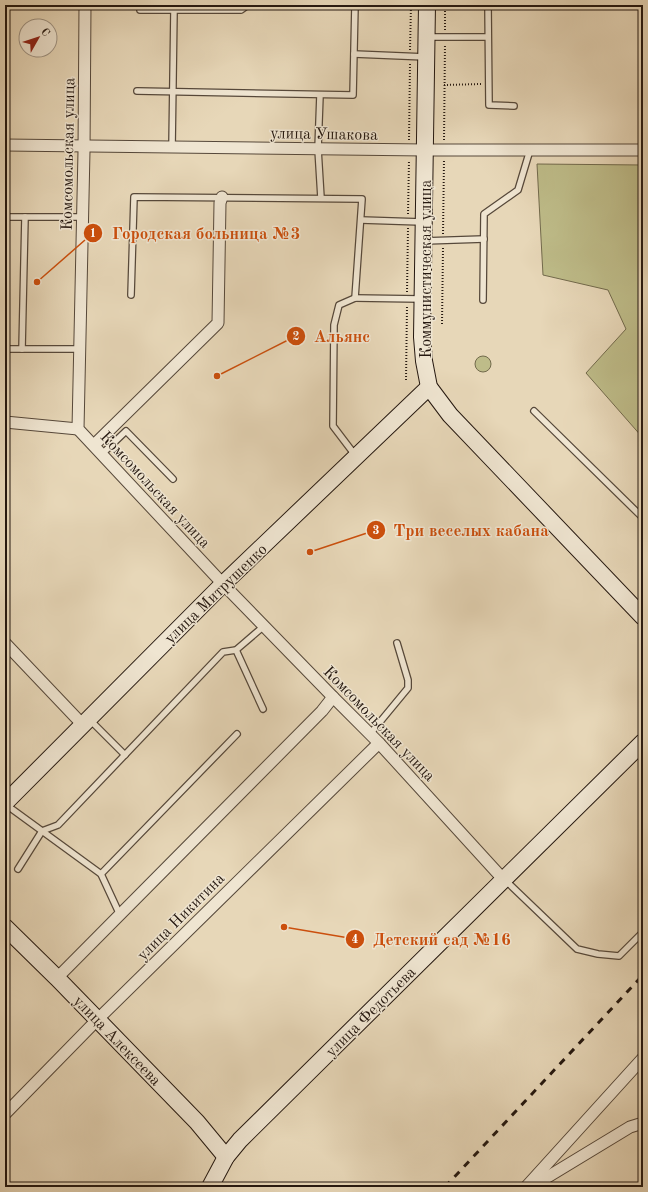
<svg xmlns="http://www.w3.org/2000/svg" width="648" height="1192" font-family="'Old Standard TT',serif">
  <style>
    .green { fill: #bebc89; stroke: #726a4c }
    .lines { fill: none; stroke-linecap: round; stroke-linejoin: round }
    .lane-casing { stroke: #56483a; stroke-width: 8 }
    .street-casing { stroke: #56483a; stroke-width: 13 }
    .secondary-casing { stroke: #251810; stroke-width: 18 }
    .path { stroke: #251810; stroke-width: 2; stroke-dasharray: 1 2; stroke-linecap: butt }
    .lane { stroke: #efe5d1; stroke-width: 5.5 }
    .street { stroke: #efe5d1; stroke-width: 11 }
    .secondary { stroke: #efe5d1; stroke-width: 16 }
    .rail { stroke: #251810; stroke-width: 3; stroke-dasharray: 7 7; stroke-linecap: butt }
    .labels { text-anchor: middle; stroke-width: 3; stroke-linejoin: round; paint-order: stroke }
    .street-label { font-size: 16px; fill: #251810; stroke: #efe5d1 }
    .leader { fill: none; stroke: #cb4f0d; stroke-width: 1.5 }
    .callout-dot { fill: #cb4f0d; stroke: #efe5d1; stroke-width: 1.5 }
    .mark-label { font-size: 12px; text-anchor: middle; font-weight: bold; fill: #fff }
    .callout-label { font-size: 17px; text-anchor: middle; font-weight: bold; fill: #cb4f0d; stroke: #efe5d1; stroke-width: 3; stroke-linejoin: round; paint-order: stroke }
  </style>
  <rect width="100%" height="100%" fill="#e7d7b8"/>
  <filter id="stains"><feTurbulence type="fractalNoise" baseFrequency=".005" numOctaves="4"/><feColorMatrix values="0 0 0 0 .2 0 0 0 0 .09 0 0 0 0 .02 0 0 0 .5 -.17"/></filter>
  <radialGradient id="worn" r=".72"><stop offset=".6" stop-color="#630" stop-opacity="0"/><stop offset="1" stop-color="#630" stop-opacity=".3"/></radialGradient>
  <g class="green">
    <polygon points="537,164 643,165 643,438 586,373 626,329 608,290 543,275"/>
    <circle cx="483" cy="364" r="8"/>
  </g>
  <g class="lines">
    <defs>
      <g id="lane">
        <polyline points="488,5 489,105 514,106"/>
        <polyline points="140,10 241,10 248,5"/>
        <polyline points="429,37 488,37"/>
        <polyline points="354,54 426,57"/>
        <polyline points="137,91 353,95 355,5"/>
        <polyline points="320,95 318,149 321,198"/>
        <polyline points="172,147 174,10"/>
        <polyline points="5,217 82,217"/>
        <polyline points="361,220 422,222"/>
        <polyline points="424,241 484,239"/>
        <polyline points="131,295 134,197 362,199 355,298 339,305 334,325 333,426 355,455"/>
        <polyline points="355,298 421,299"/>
        <polyline points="483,300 484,214 518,190 530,150"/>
        <polyline points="5,349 80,349"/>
        <polyline points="22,349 25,217"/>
        <polyline points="534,411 643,518"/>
        <polyline points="102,454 126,431 173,479"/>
        <polyline points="236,650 263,709"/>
        <polyline points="90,720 125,755"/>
        <polyline points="370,734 408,688 408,680 397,643"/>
        <polyline points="5,804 101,874 120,915"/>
        <polyline points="18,869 42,831 58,825 223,652 236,650 264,626"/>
        <polyline points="101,874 237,734"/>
        <polyline points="505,880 577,949 598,954 619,956 643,932"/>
      </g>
      <g id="street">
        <polyline points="85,5 84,151 78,429 223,584 333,697 379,743 503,879"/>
        <polyline points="5,145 425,150 643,150"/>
        <polyline points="5,422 78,429"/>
        <polyline points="94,445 218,323 220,203 222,197"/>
        <polyline points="5,643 82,724"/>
        <polyline points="57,978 322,711 333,697"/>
        <polyline points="5,1114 98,1019 379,743"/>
        <polyline points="526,1187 643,1058"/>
        <polyline points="531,1187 630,1127 643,1123"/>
      </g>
      <g id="secondary">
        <polyline points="427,5 422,337 424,361 429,387 450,415 643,617"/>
        <polyline points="5,803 223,584 429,387"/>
        <polyline points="5,927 57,978 197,1122 226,1157"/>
        <polyline points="210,1187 226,1157 240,1140 643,742"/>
      </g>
    </defs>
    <use href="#lane" class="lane-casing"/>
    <use href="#street" class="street-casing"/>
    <use href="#secondary" class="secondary-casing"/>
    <g class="path">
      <polyline points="445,30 445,5"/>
      <polyline points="410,50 411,5"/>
      <polyline points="444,85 481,84"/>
      <polyline points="409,140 410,64"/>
      <polyline points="444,140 445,44"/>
      <polyline points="408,214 409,160"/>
      <polyline points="443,234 444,160"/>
      <polyline points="407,292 408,228"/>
      <polyline points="442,324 443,248"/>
      <polyline points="406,380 407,306"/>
    </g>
    <use href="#lane" class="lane"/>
    <use href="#street" class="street"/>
    <use href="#secondary" class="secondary"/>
    <polyline class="rail" points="445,1187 643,975"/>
  </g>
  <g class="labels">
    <g class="street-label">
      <text transform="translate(324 133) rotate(1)" y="6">улица Ушакова</text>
      <text transform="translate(67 154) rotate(-89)" y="6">Комсомольская улица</text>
      <text transform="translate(425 269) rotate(-90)" y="6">Коммунистическая улица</text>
      <text transform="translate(156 489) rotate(47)" y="6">Комсомольская улица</text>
      <text transform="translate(215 593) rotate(-44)" y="6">улица Митрушенко</text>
      <text transform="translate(380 723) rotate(46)" y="6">Комсомольская улица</text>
      <text transform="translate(180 916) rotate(-45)" y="6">улица Никитина</text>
      <text transform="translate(370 1011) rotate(-45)" y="6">улица Федотьева</text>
      <text transform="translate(118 1040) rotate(46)" y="6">улица Алексеева</text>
    </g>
  </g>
  <path class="leader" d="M37 282L93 233M217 376L296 336M310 552L376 530M284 927L355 939"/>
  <g class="callout-dot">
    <circle cx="37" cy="282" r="4"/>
    <circle cx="217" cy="376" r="4"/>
    <circle cx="310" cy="552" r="4"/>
    <circle cx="284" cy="927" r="4"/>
    <circle cx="93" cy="233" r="10"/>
    <circle cx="296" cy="336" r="10"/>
    <circle cx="376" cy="530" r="10"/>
    <circle cx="355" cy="939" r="10"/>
  </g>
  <g class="mark-label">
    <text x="93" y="237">1</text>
    <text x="296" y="340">2</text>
    <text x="376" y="534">3</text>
    <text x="355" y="943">4</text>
  </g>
  <g class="callout-label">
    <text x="206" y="239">Городская больница №3</text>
    <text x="342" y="342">Альянс</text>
    <text x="471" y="536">Три веселых кабана</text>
    <text x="442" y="945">Детский сад №16</text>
  </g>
  <rect width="648" height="1192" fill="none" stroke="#e7d7b8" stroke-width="20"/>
  <rect x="6" y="6" width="636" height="1180" fill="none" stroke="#251810" stroke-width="2"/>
  <rect x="10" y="10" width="628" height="1172" fill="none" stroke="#251810"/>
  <g transform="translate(38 38) rotate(51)"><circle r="19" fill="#efe5d1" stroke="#9e9384"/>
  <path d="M0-3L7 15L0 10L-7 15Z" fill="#8f2418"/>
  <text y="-6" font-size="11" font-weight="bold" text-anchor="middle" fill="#251810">С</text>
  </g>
  <rect width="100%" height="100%" filter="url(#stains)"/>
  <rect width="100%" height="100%" fill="url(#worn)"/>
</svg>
